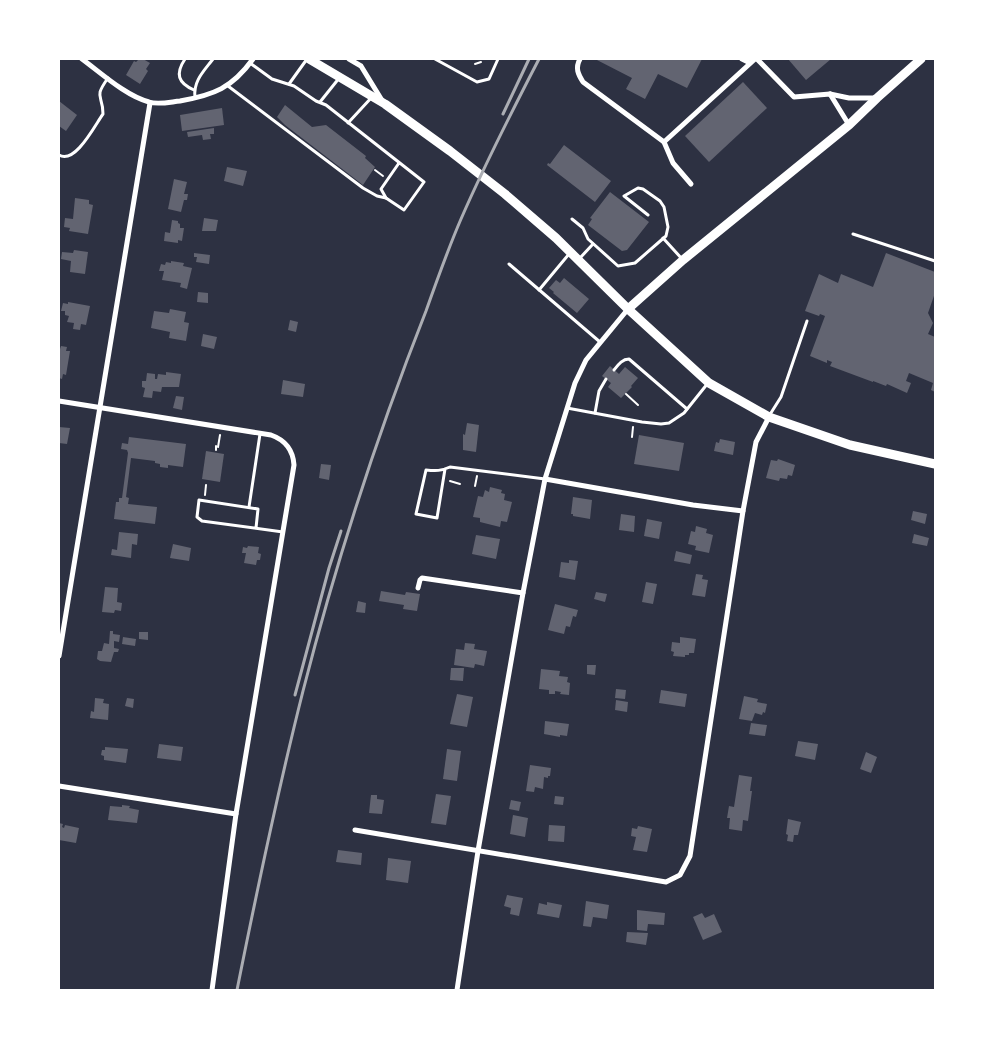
<svg xmlns="http://www.w3.org/2000/svg" width="994" height="1049" font-family="Karla,sans-serif">
  <style>
    .building { fill: #626471 }
    .lines { fill: none; stroke-linecap: round; stroke-linejoin: round }
    .path { stroke: #fff; stroke-width: 2 }
    .service { stroke: #fff; stroke-width: 3 }
    .minor { stroke: #fff; stroke-width: 5 }
    .primary { stroke: #fff; stroke-width: 9 }
    .rail { stroke: #abadb3; stroke-width: 3 }
  </style>
  <rect width="100%" height="100%" fill="#2d3142"/>
  <g class="building">
    <polygon points="139,59 143,59 150,63 146,69 148,71 140,84 126,75 134,61 136,62"/>
    <polygon points="595,59 702,59 687,88 658,74 645,99 626,89 632,78"/>
    <polygon points="788,59 831,59 806,80"/>
    <polygon points="743,82 767,108 709,162 685,136"/>
    <polygon points="59,101 77,115 66,131 59,126"/>
    <polygon points="285,105 312,127 326,125 366,156 365,158 375,167 363,185 285,125 277,117"/>
    <polygon points="222,108 224,125 182,131 180,115"/>
    <polygon points="214,128 214,134 210,134 211,139 203,140 202,135 188,137 187,132"/>
    <polygon points="564,145 611,181 595,202 547,165 548,163 550,164"/>
    <polygon points="227,167 247,171 243,186 224,181"/>
    <polygon points="174,179 187,182 184,194 188,194 187,200 184,200 181,212 168,209"/>
    <polygon points="610,192 649,222 627,250 622,251 588,225 592,219 590,218"/>
    <polygon points="75,198 89,200 89,204 93,205 88,234 69,231 70,228 64,227 65,218 73,219"/>
    <polygon points="204,218 218,220 216,231 202,231"/>
    <polygon points="172,220 178,221 178,223 180,224 180,228 184,228 182,241 178,240 178,243 164,241 165,232 170,233"/>
    <polygon points="74,250 88,252 85,274 70,272 71,261 61,259 62,252 73,253"/>
    <polygon points="194,253 210,255 209,264 196,262 197,257 194,257"/>
    <polygon points="886,253 935,272 935,293 928,313 933,323 928,334 935,337 935,392 931,390 933,383 909,373 906,381 911,383 907,393 887,384 886,386 873,381 873,382 830,366 832,362 827,360 827,363 810,356 825,316 820,314 819,316 805,311 819,274 838,283 841,274 873,287"/>
    <polygon points="171,261 184,263 183,266 192,268 187,289 180,287 181,283 162,280 164,271 159,271 161,264 165,265 166,262 171,263"/>
    <polygon points="564,278 589,299 577,313 553,293 554,292 549,288 556,280 560,283"/>
    <polygon points="198,292 208,293 208,303 197,302"/>
    <polygon points="68,302 90,306 86,325 81,324 80,330 73,329 74,323 67,322 69,316 65,315 65,311 61,311 63,303 68,304"/>
    <polygon points="170,309 186,312 184,322 189,323 186,341 169,338 170,332 151,328 154,311 169,313"/>
    <polygon points="290,320 298,322 296,332 288,330"/>
    <polygon points="203,334 217,337 214,349 201,346"/>
    <polygon points="61,346 67,347 66,351 70,351 66,375 63,374 62,379 59,378 59,349 60,349"/>
    <polygon points="610,366 619,374 625,367 638,378 631,386 632,387 621,398 608,387 611,383 602,376"/>
    <polygon points="166,372 181,374 179,387 162,387 161,392 153,391 152,398 143,397 145,388 142,387 142,381 146,381 147,373 155,374 155,379 157,379 158,374 166,375"/>
    <polygon points="283,380 305,384 303,397 281,394"/>
    <polygon points="176,396 184,397 182,410 173,408"/>
    <polygon points="467,423 479,425 476,452 463,450 463,434 465,435"/>
    <polygon points="59,427 70,428 67,444 59,443"/>
    <polygon points="639,435 684,443 679,471 634,464"/>
    <polygon points="129,437 186,444 183,467 168,465 168,468 160,467 160,464 155,463 155,461 131,458 126,497 129,498 128,504 157,507 155,524 114,519 116,502 119,502 119,498 122,498 128,453 127,450 121,449 122,443 128,444"/>
    <polygon points="720,439 735,442 733,455 714,451 716,442 719,443"/>
    <polygon points="206,451 224,454 220,482 202,479"/>
    <polygon points="778,459 795,465 792,476 788,475 787,479 780,478 779,481 766,478 771,460 777,461"/>
    <polygon points="321,464 331,465 329,480 319,478"/>
    <polygon points="490,487 502,490 501,493 505,494 504,500 512,502 507,522 501,521 500,527 480,522 480,518 473,517 478,496 483,497 485,490 489,492"/>
    <polygon points="573,497 592,500 590,519 573,516 573,514 571,514"/>
    <polygon points="913,511 927,514 925,524 911,520"/>
    <polygon points="621,514 635,516 634,532 619,530"/>
    <polygon points="647,519 662,522 659,539 644,536"/>
    <polygon points="696,526 707,529 706,533 713,535 709,553 695,550 696,546 688,544 691,531 695,532"/>
    <polygon points="119,532 138,534 137,545 132,544 131,558 111,555 112,549 117,550"/>
    <polygon points="914,534 929,538 927,546 912,543"/>
    <polygon points="476,535 500,539 496,559 472,554"/>
    <polygon points="173,544 191,548 189,561 170,558"/>
    <polygon points="248,546 259,547 258,553 261,554 260,560 257,560 256,565 244,563 246,553 242,553 243,547 247,548"/>
    <polygon points="676,551 692,555 690,564 674,561"/>
    <polygon points="569,560 578,561 575,580 559,577 561,562 569,563"/>
    <polygon points="696,574 703,575 702,579 708,580 705,597 692,595"/>
    <polygon points="646,582 657,584 653,604 642,602"/>
    <polygon points="105,587 118,588 117,602 122,603 121,611 115,610 114,613 102,612"/>
    <polygon points="381,591 405,595 406,592 420,594 417,611 403,609 404,605 379,601"/>
    <polygon points="596,592 607,594 605,602 594,599"/>
    <polygon points="358,601 366,603 365,613 356,612"/>
    <polygon points="555,604 578,610 576,617 573,616 570,627 566,626 564,634 548,630"/>
    <polygon points="110,631 113,631 113,634 120,635 119,642 114,641 114,648 119,649 118,652 114,652 111,662 100,661 97,659 98,651 102,651 104,643 109,644"/>
    <polygon points="139,632 148,632 148,640 139,639"/>
    <polygon points="123,637 136,639 135,646 122,644"/>
    <polygon points="680,637 696,639 694,653 689,653 689,655 685,655 685,657 673,656 674,652 671,651 672,642 680,643"/>
    <polygon points="465,643 475,644 474,649 487,651 484,666 475,664 474,668 454,665 456,649 464,650"/>
    <polygon points="587,665 596,665 595,675 587,674"/>
    <polygon points="451,668 464,668 463,681 450,680"/>
    <polygon points="541,669 560,671 559,676 568,677 567,682 570,683 569,695 560,694 561,692 555,691 555,694 549,694 549,690 539,689"/>
    <polygon points="616,689 626,690 625,699 615,698"/>
    <polygon points="661,690 687,694 685,707 659,703"/>
    <polygon points="457,694 473,697 467,727 450,724"/>
    <polygon points="744,696 758,699 757,702 767,704 765,713 763,712 762,715 755,713 752,721 739,719"/>
    <polygon points="95,698 104,699 103,703 109,704 108,720 90,718 91,711 94,712"/>
    <polygon points="127,698 134,699 133,708 125,706"/>
    <polygon points="616,700 628,702 627,712 615,710"/>
    <polygon points="545,721 569,724 567,736 560,735 560,737 544,734"/>
    <polygon points="751,723 767,725 765,736 749,734"/>
    <polygon points="798,741 818,744 815,760 795,756"/>
    <polygon points="159,744 183,747 181,761 157,758"/>
    <polygon points="105,747 128,749 126,763 104,760 104,756 101,755 102,750 105,750"/>
    <polygon points="447,749 461,751 457,781 443,779"/>
    <polygon points="866,752 877,757 871,773 860,769"/>
    <polygon points="530,765 551,768 550,776 548,776 548,778 544,777 543,789 535,787 534,792 526,791"/>
    <polygon points="739,775 752,777 750,791 752,791 748,821 743,820 742,831 729,829 730,818 727,818 729,806 734,807"/>
    <polygon points="436,794 451,796 446,825 431,823"/>
    <polygon points="371,795 377,795 377,799 384,800 382,814 369,813"/>
    <polygon points="555,796 564,797 563,805 554,804"/>
    <polygon points="511,800 521,802 519,811 509,809"/>
    <polygon points="122,805 130,806 129,808 139,810 137,823 108,820 110,806 122,807"/>
    <polygon points="513,815 528,818 525,837 510,834"/>
    <polygon points="788,819 801,822 798,835 794,835 793,842 787,841 788,835 786,834"/>
    <polygon points="59,823 63,824 62,827 64,828 65,825 79,828 76,843 59,840"/>
    <polygon points="549,825 565,826 564,842 548,841"/>
    <polygon points="638,826 652,829 647,852 633,850 636,837 631,836 632,828 637,829"/>
    <polygon points="338,850 362,853 361,865 336,862"/>
    <polygon points="388,858 411,861 408,883 386,880"/>
    <polygon points="507,895 523,898 519,916 510,914 511,908 504,906"/>
    <polygon points="586,901 609,905 607,919 593,917 591,927 583,926"/>
    <polygon points="547,902 562,905 559,918 537,914 539,903 547,905"/>
    <polygon points="637,910 665,913 664,925 648,924 647,931 637,930"/>
    <polygon points="702,913 705,918 714,914 722,932 703,940 693,917"/>
    <polygon points="627,932 648,933 646,945 626,942"/>
  </g>
  <g class="lines">
    <g class="path">
      <polyline points="475,64 481,62"/>
      <polyline points="375,170 383,176"/>
      <polyline points="626,394 638,405"/>
      <polyline points="632,437 633,427"/>
      <polyline points="218,447 220,435"/>
      <polyline points="216,450 216,446"/>
      <polyline points="450,481 460,484"/>
      <polyline points="475,486 477,476"/>
      <polyline points="205,495 206,485"/>
    </g>
    <g class="service">
      <path d="M185,59C175,74 178,83 194,90"/>
      <polyline points="435,59 477,82 489,79 498,59"/>
      <polyline points="250,63 272,79 294,86 316,101 326,105 424,182 404,210 386,198 381,189 399,163"/>
      <polyline points="289,84 307,59"/>
      <polyline points="228,86 363,188 377,196 386,198"/>
      <path d="M195,97C193,81 204,71 213,59"/>
      <polyline points="320,102 340,77"/>
      <polyline points="348,123 372,97"/>
      <path d="M59,155C75,165 95,125 103,114C103,94 93,99 108,78"/>
      <polyline points="572,219 583,228 588,239 618,266 635,263 666,236 668,227 664,207 660,201 643,189 638,188 624,196 648,215"/>
      <polyline points="853,234 935,261"/>
      <polyline points="663,238 683,260"/>
      <polyline points="580,258 593,244"/>
      <polyline points="509,264 600,342"/>
      <polyline points="539,290 569,254"/>
      <path d="M614,370C618,365 622,359 629,359L687,409"/>
      <polyline points="567,408 642,422 661,424 669,423 684,413 708,383"/>
      <polyline points="595,413 599,391 606,379"/>
      <polyline points="769,416 781,397 807,321"/>
      <path d="M445,469L437,518L416,514L426,470C436,471 441,471 450,467L545,479"/>
      <polyline points="249,507 260,434"/>
      <polyline points="256,528 258,509 199,500 197,517 202,521 283,532"/>
    </g>
    <g class="minor">
      <path d="M82,59C101,73 126,96 149,102C158,105 170,102 180,101C214,95 232,88 253,59"/>
      <polyline points="349,59 361,66 383,102"/>
      <path d="M580,59C575,68 578,74 583,82L664,142L755,59"/>
      <polyline points="742,59 750,63"/>
      <polyline points="757,59 794,97 830,94 849,98 875,98"/>
      <polyline points="830,94 849,125"/>
      <polyline points="664,142 673,163 691,184"/>
      <path d="M59,401L271,435C285,440 293,449 294,465L236,814L212,990"/>
      <polyline points="545,479 693,505 743,511"/>
      <polyline points="418,588 420,580 422,578 523,593"/>
      <polyline points="59,656 150,103"/>
      <polyline points="59,786 236,814"/>
      <polyline points="355,830 666,882 680,875 690,856 743,511 756,442 769,417"/>
      <polyline points="457,990 478,851 523,593 545,479 575,383 586,360 628,309"/>
    </g>
    <g class="primary">
      <polyline points="309,59 385,104 450,151 505,194 556,238 628,309 709,383 769,417 850,445 935,464"/>
      <polyline points="628,309 683,260 849,125 877,98 921,59"/>
    </g>
    <g class="rail">
      <polyline points="503,114 529,59"/>
      <polyline points="295,695 329,568 341,531"/>
      <path d="M237,990C257,890 278,790 303,691C336,562 377,435 426,311C437,280 448,249 461,219C485,164 512,111 539,59"/>
    </g>
  </g>
  <rect width="994" height="1049" fill="none" stroke="#ffffff" stroke-width="120"/>
</svg>
